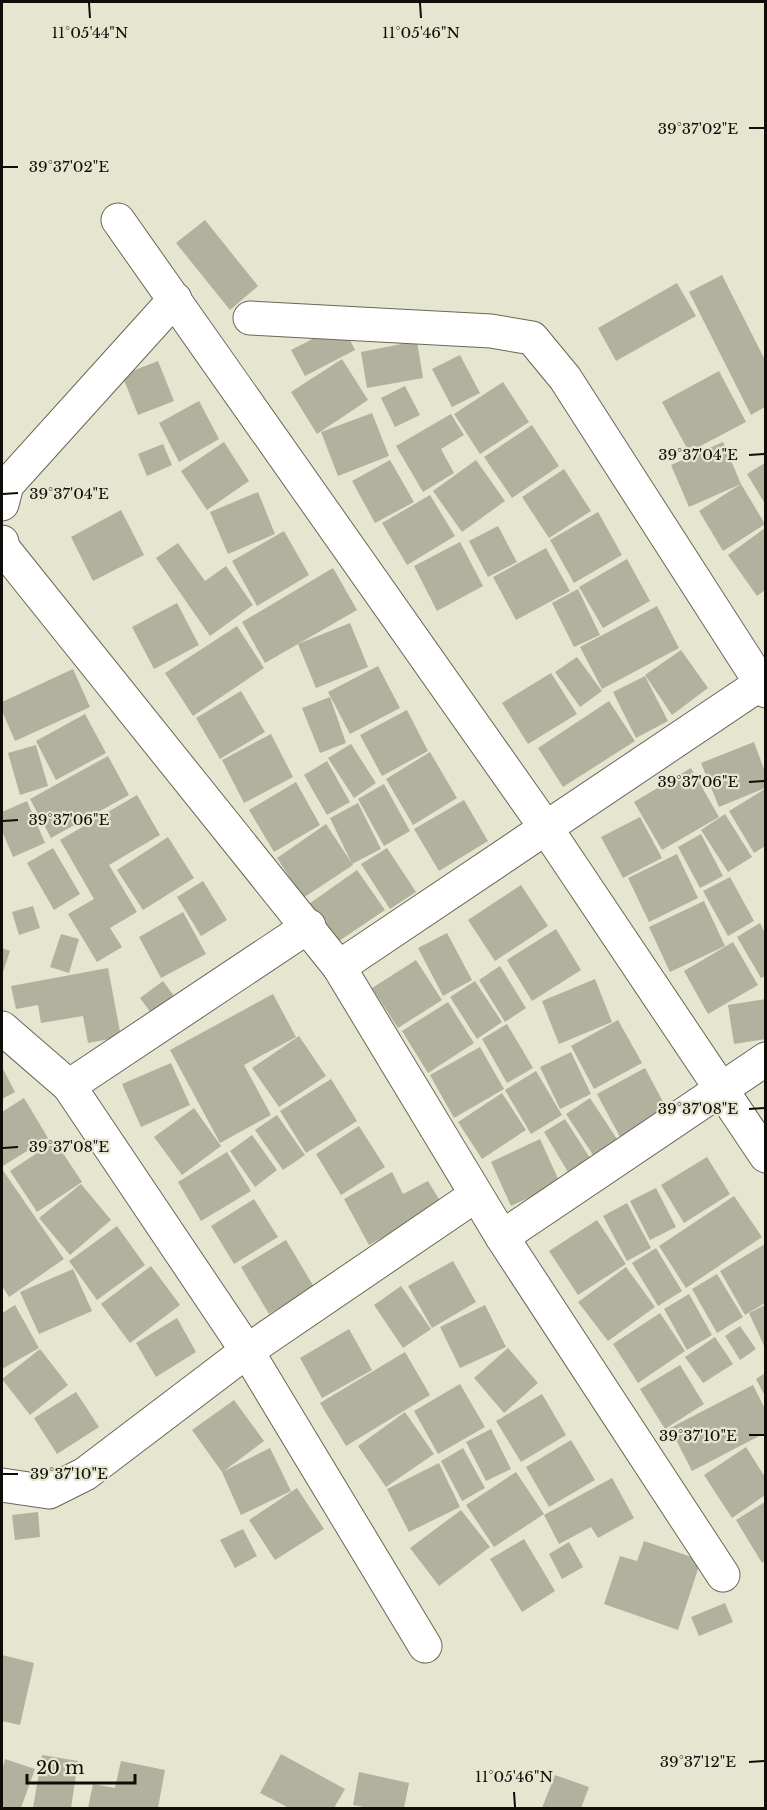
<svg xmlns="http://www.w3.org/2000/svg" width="767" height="1810" font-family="'Libre Baskerville',serif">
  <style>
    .building { fill: #b2b19e }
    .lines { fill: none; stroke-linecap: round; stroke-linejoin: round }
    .minor-casing { stroke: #686856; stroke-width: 35 }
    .minor { stroke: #fff; stroke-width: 33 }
    .ticks { fill: none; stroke: #0e0d07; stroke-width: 2 }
    .ticks-label { font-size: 15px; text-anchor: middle; fill: #0e0d07; stroke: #e5e5d0; stroke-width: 4.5; stroke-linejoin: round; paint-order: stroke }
  </style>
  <rect width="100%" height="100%" fill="#e5e5d0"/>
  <g class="building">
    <polygon points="205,220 258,286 230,310 176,243"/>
    <polygon points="722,275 765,360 765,407 751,415 689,292"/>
    <polygon points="677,283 696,316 616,361 598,328"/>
    <polygon points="342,324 355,350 305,376 291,350"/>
    <polygon points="417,341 423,378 367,388 361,352"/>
    <polygon points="460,355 480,393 452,407 432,369"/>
    <polygon points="342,359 368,400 317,434 291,392"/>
    <polygon points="158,361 174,401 138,415 122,375"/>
    <polygon points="719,371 746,422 689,452 662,402"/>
    <polygon points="503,382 529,422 480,454 454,414"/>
    <polygon points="405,386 420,415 395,427 381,398"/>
    <polygon points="199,401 219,439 179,462 159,423"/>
    <polygon points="372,413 389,456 338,476 321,432"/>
    <polygon points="451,414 464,435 441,449 454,473 423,492 396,446"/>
    <polygon points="532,425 559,466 512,498 484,457"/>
    <polygon points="224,442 249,481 207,510 181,471"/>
    <polygon points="723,442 741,484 689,507 671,465"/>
    <polygon points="163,444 172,465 147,476 138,454"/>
    <polygon points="390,460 414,502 375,523 352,481"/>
    <polygon points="476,460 505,501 462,532 433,491"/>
    <polygon points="765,463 765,504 747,474"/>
    <polygon points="564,469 591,511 549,538 522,497"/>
    <polygon points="741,484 765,524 723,551 699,511"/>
    <polygon points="258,492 275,534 228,554 210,512"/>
    <polygon points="430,495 455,536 407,565 382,523"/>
    <polygon points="121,510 144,555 93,581 71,537"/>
    <polygon points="598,512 622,555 574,583 550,540"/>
    <polygon points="498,526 517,562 488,577 469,541"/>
    <polygon points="765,528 765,590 757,596 728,555"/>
    <polygon points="284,531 309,575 257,606 232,561"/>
    <polygon points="460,542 483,586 437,611 414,566"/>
    <polygon points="178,543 205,581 226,566 253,605 210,636 156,558"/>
    <polygon points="546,548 570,591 516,620 493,577"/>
    <polygon points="627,559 650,601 603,628 579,587"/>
    <polygon points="333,568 357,610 265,663 242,622"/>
    <polygon points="578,589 600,635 574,647 552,603"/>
    <polygon points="177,603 199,645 154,669 132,627"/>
    <polygon points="657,606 679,648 602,689 580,647"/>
    <polygon points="350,623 368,667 316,688 298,644"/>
    <polygon points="237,626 264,668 193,716 165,673"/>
    <polygon points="681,650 708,688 672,715 645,675"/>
    <polygon points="577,657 602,691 580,707 555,672"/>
    <polygon points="378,666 400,708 350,734 328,692"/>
    <polygon points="73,669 90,707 15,741 2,711 2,702"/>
    <polygon points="551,673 577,714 528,744 502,703"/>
    <polygon points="645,676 668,721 636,738 613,692"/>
    <polygon points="241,691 265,732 220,759 196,718"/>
    <polygon points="330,697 346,743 320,753 302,708"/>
    <polygon points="609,701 635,741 563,787 538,748"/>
    <polygon points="407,710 428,751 382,776 360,735"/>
    <polygon points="85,714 106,753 56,780 36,741"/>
    <polygon points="271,734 293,777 244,803 222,760"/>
    <polygon points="754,742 765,772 765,788 719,807 701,763"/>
    <polygon points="351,744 376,783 354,798 328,758"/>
    <polygon points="36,745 48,786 20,795 8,753"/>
    <polygon points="430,752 457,798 413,825 386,779"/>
    <polygon points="108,756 129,795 51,838 30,799"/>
    <polygon points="327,761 350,802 327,815 304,775"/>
    <polygon points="691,768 719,817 662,850 634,802"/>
    <polygon points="296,782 320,825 274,852 249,810"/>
    <polygon points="384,784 410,831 384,846 358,799"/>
    <polygon points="765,789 765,846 754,853 729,811"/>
    <polygon points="137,795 160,835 109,865 137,912 110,928 122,947 97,962 68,914 94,899 60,840"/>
    <polygon points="464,800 488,841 439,871 414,829"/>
    <polygon points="27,801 45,843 13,857 2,831 2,812"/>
    <polygon points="358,803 381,849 352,864 330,818"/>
    <polygon points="725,814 752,857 728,872 701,830"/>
    <polygon points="640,817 662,858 623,878 601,837"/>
    <polygon points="326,824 353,865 303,898 277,858"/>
    <polygon points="701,834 723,876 700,888 678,847"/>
    <polygon points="168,837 194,878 143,910 117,870"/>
    <polygon points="53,848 80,894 54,910 27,863"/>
    <polygon points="387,848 416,892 390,909 361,864"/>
    <polygon points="677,854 698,898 649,922 628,878"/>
    <polygon points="357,870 385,910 333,945 306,906"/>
    <polygon points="730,877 754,921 728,936 703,891"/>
    <polygon points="203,881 227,920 201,936 177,897"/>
    <polygon points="521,885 548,926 495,961 468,920"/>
    <polygon points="704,901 725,946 670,972 649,927"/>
    <polygon points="33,906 40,928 19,935 12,912"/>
    <polygon points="183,912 206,954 161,978 139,937"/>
    <polygon points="760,923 765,933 765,976 761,978 737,937"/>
    <polygon points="556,929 581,970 532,1001 507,960"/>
    <polygon points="447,933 472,980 443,996 418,948"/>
    <polygon points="61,934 79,939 69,973 50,967"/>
    <polygon points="733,942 758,985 708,1014 684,971"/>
    <polygon points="2,948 10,951 2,975"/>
    <polygon points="416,960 442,1000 398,1028 372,988"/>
    <polygon points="500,966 526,1008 505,1022 479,980"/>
    <polygon points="108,968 121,1037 88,1043 83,1016 41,1023 38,1005 16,1009 11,986"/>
    <polygon points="595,979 612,1022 559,1044 542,1001"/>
    <polygon points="163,981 177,1000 154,1017 140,998"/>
    <polygon points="475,981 502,1022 477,1039 450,997"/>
    <polygon points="273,994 296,1037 244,1065 271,1115 220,1143 170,1050"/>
    <polygon points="765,999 765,1039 734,1044 728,1005"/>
    <polygon points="448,1002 474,1043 428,1073 402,1031"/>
    <polygon points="618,1020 642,1063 594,1089 571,1046"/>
    <polygon points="507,1024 533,1068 507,1083 482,1039"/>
    <polygon points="299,1036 326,1076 279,1107 252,1068"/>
    <polygon points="480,1047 504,1089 454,1118 430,1075"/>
    <polygon points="571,1052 591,1094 560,1109 540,1067"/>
    <polygon points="171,1063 190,1105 141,1127 122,1084"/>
    <polygon points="2,1067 15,1092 2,1099"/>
    <polygon points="645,1068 668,1111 620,1137 597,1094"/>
    <polygon points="536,1071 562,1115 531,1134 505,1090"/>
    <polygon points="331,1079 357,1121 306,1153 280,1111"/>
    <polygon points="502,1093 526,1130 482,1159 458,1122"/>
    <polygon points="24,1098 48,1138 3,1166 2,1112"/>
    <polygon points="590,1098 619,1142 595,1158 566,1114"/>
    <polygon points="194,1108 221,1146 182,1175 154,1137"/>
    <polygon points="277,1115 305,1155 283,1170 255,1130"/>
    <polygon points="565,1119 590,1158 568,1172 544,1132"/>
    <polygon points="359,1126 385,1167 341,1195 316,1154"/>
    <polygon points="252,1135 277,1170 255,1187 230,1151"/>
    <polygon points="540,1139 560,1183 511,1206 491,1162"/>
    <polygon points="55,1141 82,1182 37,1212 10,1171"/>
    <polygon points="227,1152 251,1191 201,1221 178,1182"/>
    <polygon points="707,1157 730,1194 684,1223 661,1185"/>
    <polygon points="2,1169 64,1259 9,1297 2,1286"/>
    <polygon points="392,1172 403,1194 428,1181 442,1204 369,1245 344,1199"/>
    <polygon points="81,1184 111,1220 70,1255 39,1218"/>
    <polygon points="656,1188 676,1227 650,1240 630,1201"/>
    <polygon points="734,1196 762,1237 686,1288 659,1246"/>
    <polygon points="254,1199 278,1237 234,1264 211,1226"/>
    <polygon points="627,1203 651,1248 627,1261 603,1216"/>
    <polygon points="597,1220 626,1264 578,1295 549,1251"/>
    <polygon points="117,1226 145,1265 97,1300 69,1261"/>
    <polygon points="286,1240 314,1287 269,1314 241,1267"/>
    <polygon points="765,1244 765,1303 745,1315 720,1271"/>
    <polygon points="656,1248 682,1291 658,1306 632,1263"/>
    <polygon points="453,1261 476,1302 432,1328 408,1286"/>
    <polygon points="151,1266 180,1305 130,1343 101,1304"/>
    <polygon points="626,1267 655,1307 608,1341 578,1302"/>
    <polygon points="73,1269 92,1311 39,1334 20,1292"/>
    <polygon points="717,1274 743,1317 717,1333 692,1289"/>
    <polygon points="401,1286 431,1329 403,1348 374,1305"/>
    <polygon points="689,1294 712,1335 687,1350 664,1309"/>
    <polygon points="15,1305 39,1348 2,1369 2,1313"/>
    <polygon points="485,1305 506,1347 460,1368 440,1327"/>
    <polygon points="765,1305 765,1348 749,1313"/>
    <polygon points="660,1313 685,1351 638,1383 613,1344"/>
    <polygon points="177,1318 196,1352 156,1377 136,1343"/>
    <polygon points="740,1326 756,1349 740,1360 725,1336"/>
    <polygon points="349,1329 372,1370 322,1398 300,1358"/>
    <polygon points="715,1337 733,1364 703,1383 685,1357"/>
    <polygon points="508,1348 538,1383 504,1413 474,1378"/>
    <polygon points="40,1349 68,1385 30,1415 2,1379"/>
    <polygon points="405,1352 430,1395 346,1446 320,1403"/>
    <polygon points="680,1365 704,1404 665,1429 640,1389"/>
    <polygon points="765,1373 765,1396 756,1379"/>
    <polygon points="460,1384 485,1427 438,1454 414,1411"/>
    <polygon points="753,1385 765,1409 765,1433 692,1471 670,1428"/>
    <polygon points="76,1392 99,1427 57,1454 34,1418"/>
    <polygon points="542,1394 566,1435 521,1462 496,1421"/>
    <polygon points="234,1400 264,1441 224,1471 270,1448 291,1491 241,1515 222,1472 192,1430"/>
    <polygon points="405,1412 434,1454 386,1487 358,1446"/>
    <polygon points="491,1429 511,1469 486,1481 466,1442"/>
    <polygon points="571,1440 595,1480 549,1507 526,1467"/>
    <polygon points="746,1447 765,1477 765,1495 732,1518 704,1475"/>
    <polygon points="463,1448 485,1488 462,1501 441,1461"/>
    <polygon points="439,1463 460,1507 409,1532 387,1489"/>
    <polygon points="516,1472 544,1514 494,1547 466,1505"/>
    <polygon points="612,1478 634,1518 598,1538 591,1527 559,1544 544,1515"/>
    <polygon points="297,1488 324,1529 275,1560 249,1520"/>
    <polygon points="765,1502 765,1561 762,1563 736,1520"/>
    <polygon points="461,1510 490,1547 439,1586 410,1548"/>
    <polygon points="38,1512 40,1537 15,1540 12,1515"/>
    <polygon points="243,1529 257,1556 235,1568 220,1540"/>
    <polygon points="524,1539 555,1591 522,1612 490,1559"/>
    <polygon points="644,1541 701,1560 678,1630 604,1604 620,1556 637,1561"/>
    <polygon points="569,1542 583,1567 562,1579 549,1554"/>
    <polygon points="725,1603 733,1622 699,1636 691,1617"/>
    <polygon points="2,1655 34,1663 20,1725 2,1721"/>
    <polygon points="281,1754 345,1789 334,1808 289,1808 260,1793"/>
    <polygon points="42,1755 78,1761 71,1808 33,1808"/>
    <polygon points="5,1759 35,1769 21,1808 2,1808 2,1771"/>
    <polygon points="121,1761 165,1770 158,1808 88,1808 93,1784 115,1788"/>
    <polygon points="359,1772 409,1783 404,1808 369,1808 353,1805"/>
    <polygon points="555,1775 589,1787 581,1808 542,1808"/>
  </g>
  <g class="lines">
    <defs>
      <g id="minor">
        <polyline points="118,220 546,828 766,1156"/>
        <polyline points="250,318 491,331 532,338 565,378 766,691"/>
        <polyline points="2,504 7,485 175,299"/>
        <polyline points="2,542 3,548 339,967 502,1237 723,1575"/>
        <polyline points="339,967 766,680"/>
        <polyline points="2,1028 69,1086 247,1351 425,1646"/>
        <polyline points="69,1086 309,926"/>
        <polyline points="502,1237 766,1059"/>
        <polyline points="2,1485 49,1492 85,1474 247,1351 476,1195"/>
      </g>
    </defs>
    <use href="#minor" class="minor-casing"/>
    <use href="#minor" class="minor"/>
  </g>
  <path class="ticks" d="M89,3L90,18M420,3L421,18M749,128H764M3,167H18M749,455L764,454M3,494L18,493M749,782L764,781M3,821L18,820M749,1109L764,1108M3,1148L18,1147M749,1435H764M3,1474H18M749,1762L764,1761M514,1792L515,1807"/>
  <g class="ticks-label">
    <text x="90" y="38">11°05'44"N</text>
    <text x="421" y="38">11°05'46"N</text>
    <text x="698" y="134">39°37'02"E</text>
    <text x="69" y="172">39°37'02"E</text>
    <text x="698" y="460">39°37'04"E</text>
    <text x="69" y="499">39°37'04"E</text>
    <text x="698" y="787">39°37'06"E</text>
    <text x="69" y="825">39°37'06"E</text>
    <text x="698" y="1114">39°37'08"E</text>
    <text x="69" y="1152">39°37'08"E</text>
    <text x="698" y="1441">39°37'10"E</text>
    <text x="69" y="1479">39°37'10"E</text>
    <text x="698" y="1767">39°37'12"E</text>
    <text x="514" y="1782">11°05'46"N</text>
  </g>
  <rect width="767" height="1810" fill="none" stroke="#0e0d07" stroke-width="6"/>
  <path d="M27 1774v9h108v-9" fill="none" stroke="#0e0d07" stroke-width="3"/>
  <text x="36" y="1774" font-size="18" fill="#0e0d07" stroke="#e5e5d0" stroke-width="4.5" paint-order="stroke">20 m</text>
</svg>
